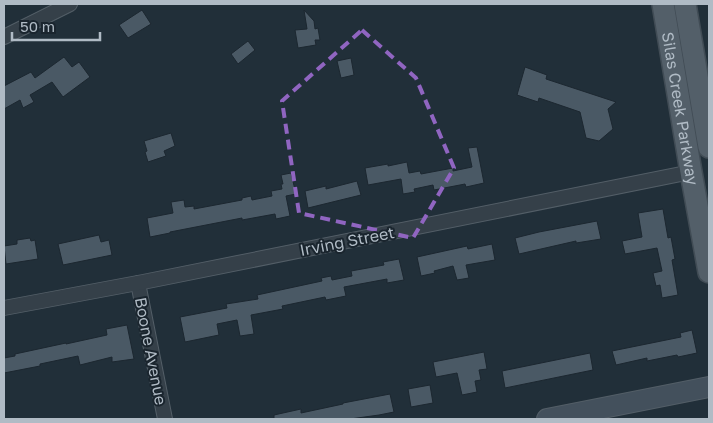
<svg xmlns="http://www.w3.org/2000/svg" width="713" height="423" font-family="'Golos Text',sans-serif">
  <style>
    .building { fill: #4a5965; stroke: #1c2730 }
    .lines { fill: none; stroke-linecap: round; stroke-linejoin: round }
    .minor-casing { stroke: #535e67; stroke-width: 16 }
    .secondary-casing { stroke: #535e67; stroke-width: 22 }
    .primary-casing { stroke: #414c55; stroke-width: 24 }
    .minor { stroke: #354049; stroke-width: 14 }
    .secondary { stroke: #43505c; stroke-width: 20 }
    .primary { stroke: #535f69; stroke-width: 21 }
    .marked { fill: none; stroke: #9065c1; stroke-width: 4; stroke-dasharray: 10 6; stroke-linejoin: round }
    .labels { text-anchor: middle; stroke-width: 4; stroke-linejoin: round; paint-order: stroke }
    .street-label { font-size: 16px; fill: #b0bbc5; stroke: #1a252e }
  </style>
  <rect width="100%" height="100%" fill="#212f39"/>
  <g class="building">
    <polygon points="142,10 151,24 128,38 119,25"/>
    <polygon points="304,10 314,21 315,29 318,28 320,40 315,40 316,45 298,48 295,30 307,29"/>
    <polygon points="248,41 255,50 238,64 231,54"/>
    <polygon points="64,57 72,67 79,62 90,77 63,97 52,82 30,95 34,102 23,108 20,100 4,109 4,86 31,72 35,78"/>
    <polygon points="351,58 354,75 341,78 337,61"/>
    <polygon points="525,67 547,75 546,79 616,102 608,109 613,129 599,141 586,138 580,112 539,98 538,102 517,95"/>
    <polygon points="171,133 175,146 164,151 166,156 148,162 145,152 147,151 144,141"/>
    <polygon points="477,147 484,183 466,187 465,184 434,190 433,185 414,189 415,192 403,194 401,179 368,185 365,168 388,164 388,166 407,162 409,173 420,171 421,174 453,168 453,171 472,167 468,148"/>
    <polygon points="291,173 296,194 286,196 290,216 276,219 275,214 242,220 242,218 170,232 170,233 150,237 147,218 173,213 171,202 184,200 185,207 194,206 194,209 242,200 242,198 251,196 252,200 272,196 271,191 282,189 281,184 283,184 281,175"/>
    <polygon points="357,181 361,195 308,208 305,191 326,186 326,189"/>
    <polygon points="663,209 668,238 671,237 675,259 672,260 678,295 662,298 660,285 656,286 653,273 662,271 657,248 625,254 622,241 642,237 638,213"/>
    <polygon points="597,221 601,239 576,243 576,241 519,254 515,238 539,232"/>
    <polygon points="99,235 101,242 109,240 112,255 63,265 58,244"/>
    <polygon points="30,238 31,241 35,240 38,259 6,264 4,246 17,244 17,240"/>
    <polygon points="492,244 495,260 466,265 469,278 457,280 453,266 434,271 435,273 421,276 417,257 467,246 468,249"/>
    <polygon points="399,259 404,280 387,283 387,279 344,287 346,296 326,300 325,297 282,306 283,309 251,315 254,334 240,336 237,320 217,324 219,335 185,342 180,317 227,308 226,304 258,299 257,295 322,281 321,278 331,276 332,280 352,276 351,271 384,265 383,262"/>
    <polygon points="127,325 134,359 112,362 112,357 80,365 78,356 40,364 40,366 4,373 4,358 15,356 15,354 66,343 66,344 107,335 106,329"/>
    <polygon points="692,330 697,353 678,357 677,355 647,361 647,358 616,365 612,351 681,337 680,333"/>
    <polygon points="484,352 487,369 479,370 481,380 475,381 477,392 462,395 457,373 436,377 433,362"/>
    <polygon points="590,353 593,370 505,388 502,371"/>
    <polygon points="430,385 433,403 411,407 408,389"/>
    <polygon points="390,394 394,412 379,415 350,419 274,419 274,415 301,409 301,413 343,404 343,403"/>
  </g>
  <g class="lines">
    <defs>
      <g id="minor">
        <polyline points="4,37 70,4"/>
        <polyline points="138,283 165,419"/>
        <polyline points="4,308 143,282 691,172"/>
      </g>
      <polyline id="secondary" points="547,419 709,387"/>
      <g id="primary">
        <path id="s1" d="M663,4L691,172L709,272"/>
        <polyline points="685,4 709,147"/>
      </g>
    </defs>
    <use href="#minor" class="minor-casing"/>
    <use href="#secondary" class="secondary-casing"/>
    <use href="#primary" class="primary-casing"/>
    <use href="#minor" class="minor"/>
    <use href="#secondary" class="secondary"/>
    <use href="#primary" class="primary"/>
  </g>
  <path class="marked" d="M362,30L416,78L454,168L413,238L299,213L282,101Z"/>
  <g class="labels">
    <g class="street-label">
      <text dy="6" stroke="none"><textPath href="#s1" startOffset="106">Silas Creek Parkway</textPath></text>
      <text transform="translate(347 241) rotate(-11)" y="6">Irving Street</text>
      <text transform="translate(151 351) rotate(79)" y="6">Boone Avenue</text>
    </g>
  </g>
  <rect width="713" height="423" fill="none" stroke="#b0bbc5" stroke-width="10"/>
  <path d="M12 32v8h88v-8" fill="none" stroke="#b0bbc5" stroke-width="2.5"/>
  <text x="20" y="32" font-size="15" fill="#b0bbc5" stroke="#1a252e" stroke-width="4" paint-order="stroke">50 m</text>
</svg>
